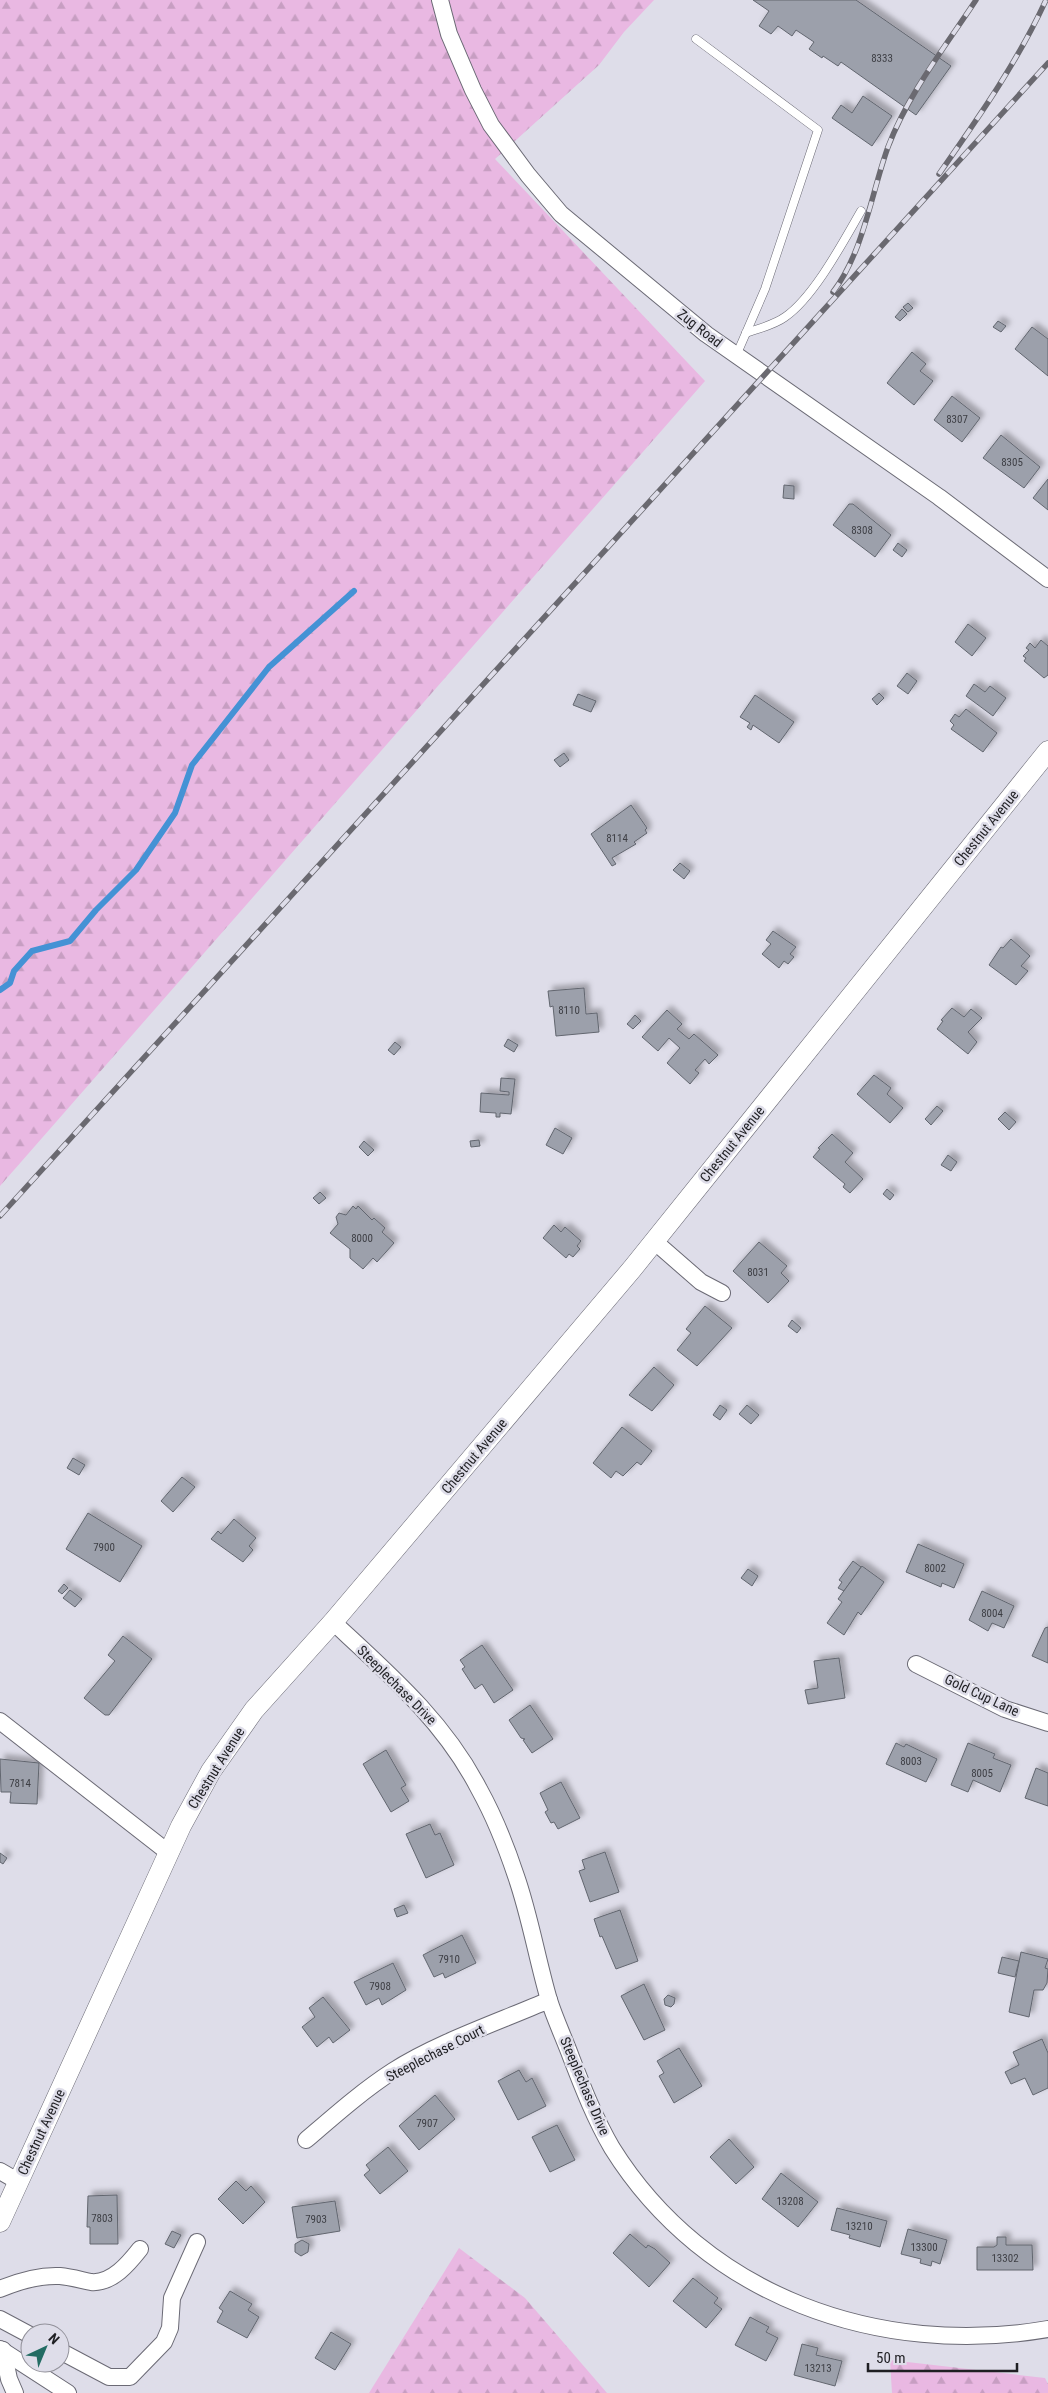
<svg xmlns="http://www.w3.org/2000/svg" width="1048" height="2393" font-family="'Roboto Condensed',sans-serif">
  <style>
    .forest { fill: url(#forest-firs) }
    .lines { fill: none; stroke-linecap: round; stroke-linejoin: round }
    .stream { stroke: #4492d5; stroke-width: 6 }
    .building { fill: #9ca0ab; stroke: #62666f; filter: url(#shadow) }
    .service-casing { stroke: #6b6a75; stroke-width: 9 }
    .minor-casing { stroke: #6b6a75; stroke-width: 18 }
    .tertiary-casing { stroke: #6b6a75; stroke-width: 21 }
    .service { stroke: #fff; stroke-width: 8 }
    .minor { stroke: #fff; stroke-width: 16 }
    .tertiary { stroke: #fff; stroke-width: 20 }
    .rail-casing { stroke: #6a6970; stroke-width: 5.5 }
    .rail { stroke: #dedde9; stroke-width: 4; stroke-dasharray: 11; stroke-linecap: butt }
    .labels { text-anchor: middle; stroke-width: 5; stroke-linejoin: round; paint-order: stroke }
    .number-label { font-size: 11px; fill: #3e3f45 }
    .street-label { font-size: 14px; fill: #1f1f23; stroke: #dedde9 }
  </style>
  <defs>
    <pattern id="forest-firs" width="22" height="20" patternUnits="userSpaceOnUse" patternTransform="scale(1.25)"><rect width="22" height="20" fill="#e9b8e2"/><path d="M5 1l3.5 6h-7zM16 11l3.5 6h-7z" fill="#c79ec2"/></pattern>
    <filter id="shadow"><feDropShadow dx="4.5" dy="-4.5" stdDeviation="2.5" flood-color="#0004"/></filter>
  </defs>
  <rect width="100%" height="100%" fill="#dedde9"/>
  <g class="forest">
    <polygon points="0,0 654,0 624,32 599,65 495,159 705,381 0,1186"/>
    <polygon points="459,2248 525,2298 607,2393 369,2393"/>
    <polygon points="890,2360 1045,2378 1048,2384 1048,2393 892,2393"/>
  </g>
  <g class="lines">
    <polyline class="stream" points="0,990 10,983 14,971 32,951 70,941 96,910 136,870 175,813 192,765 269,667 354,591"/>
  </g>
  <g class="building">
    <polygon points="753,0 856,0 951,66 916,115 841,62 838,66 823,56 822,58 809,49 814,42 796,30 792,36 778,26 771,34 759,26 769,11"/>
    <polygon points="863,96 892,116 872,146 832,118 841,105 852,113"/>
    <polygon points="908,303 913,308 908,312 903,307"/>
    <polygon points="902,309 907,314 900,321 895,317"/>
    <polygon points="998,321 1006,326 1001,332 993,327"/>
    <polygon points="1032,327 1048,339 1048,376 1015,349"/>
    <polygon points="912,352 926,364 920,371 933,381 914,405 887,383"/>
    <polygon points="952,396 980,418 962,442 934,420"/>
    <polygon points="1001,435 1040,467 1024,488 983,458"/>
    <polygon points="1048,479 1048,510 1033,498"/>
    <polygon points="784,485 794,486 794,499 783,498"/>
    <polygon points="849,504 853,504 891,535 875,557 833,525"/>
    <polygon points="898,543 907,550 902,557 893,550"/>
    <polygon points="968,624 986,638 972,656 955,642"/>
    <polygon points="1041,640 1048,646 1048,675 1044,678 1024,661 1026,658 1023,656 1029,650 1026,648 1030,643 1035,648"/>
    <polygon points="907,673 917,681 908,694 897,686"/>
    <polygon points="974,684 985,692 990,686 1006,698 993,716 966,696"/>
    <polygon points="879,693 884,698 877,705 872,699"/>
    <polygon points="578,694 596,701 591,712 573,705"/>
    <polygon points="755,695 794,722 779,743 753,725 751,730 747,727 750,723 740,717"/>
    <polygon points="966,709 997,733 983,752 951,729 954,725 950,721 955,714 959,717"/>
    <polygon points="564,753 569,760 560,767 554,760"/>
    <polygon points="631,805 647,828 645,830 647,833 634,842 636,844 612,858 616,864 612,866 591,834"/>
    <polygon points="680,863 690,871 684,879 673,870"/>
    <polygon points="773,931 796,947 790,954 794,957 788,964 784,961 779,968 762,954 771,944 766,940"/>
    <polygon points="1011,939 1030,956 1021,966 1028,971 1016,985 989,965 1001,947 1003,948"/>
    <polygon points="584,988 586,1014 597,1013 599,1032 556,1036 553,1006 550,1007 548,991"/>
    <polygon points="952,1008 964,1017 971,1009 982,1018 968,1032 977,1042 968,1054 937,1029 943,1021 941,1020"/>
    <polygon points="667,1010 682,1024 677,1029 689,1039 694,1034 718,1055 709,1064 705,1059 695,1070 699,1073 690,1084 667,1063 680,1048 669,1038 658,1051 642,1037"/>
    <polygon points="635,1015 641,1021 633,1029 627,1024"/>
    <polygon points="508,1039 518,1045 514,1052 504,1046"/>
    <polygon points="395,1042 401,1047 394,1055 388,1050"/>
    <polygon points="874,1075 891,1088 887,1094 903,1108 890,1123 857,1094"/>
    <polygon points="501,1078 515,1079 511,1114 500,1113 500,1117 496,1117 496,1113 480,1112 481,1093 509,1095 509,1092 500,1091"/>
    <polygon points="937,1106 943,1111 931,1125 925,1119"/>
    <polygon points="1005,1112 1016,1122 1009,1130 998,1119"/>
    <polygon points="555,1128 572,1138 563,1154 546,1145"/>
    <polygon points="832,1134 853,1153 845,1162 863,1179 850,1193 843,1187 845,1184 813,1157 820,1149 818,1148"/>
    <polygon points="479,1140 480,1146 471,1147 470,1141"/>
    <polygon points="364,1141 374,1150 368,1156 359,1147"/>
    <polygon points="948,1155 957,1162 951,1171 941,1165"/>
    <polygon points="887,1189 894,1195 890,1200 883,1194"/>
    <polygon points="320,1192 326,1198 319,1204 313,1198"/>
    <polygon points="353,1206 356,1209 358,1206 372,1220 374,1218 385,1228 382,1232 394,1243 377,1262 373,1258 363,1269 350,1258 350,1249 330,1233 338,1224 336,1217 339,1213 346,1215"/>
    <polygon points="554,1225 561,1232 565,1227 581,1241 577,1246 580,1249 573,1257 569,1254 566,1258 543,1238"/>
    <polygon points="759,1242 787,1266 781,1273 789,1281 768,1303 733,1271"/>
    <polygon points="705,1306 732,1328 697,1366 677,1350 691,1333 686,1329"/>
    <polygon points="792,1320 801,1328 797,1333 788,1326"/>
    <polygon points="654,1367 674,1385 652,1411 629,1395"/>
    <polygon points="720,1405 727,1410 720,1420 713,1415"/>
    <polygon points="747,1405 759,1415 751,1424 739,1414"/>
    <polygon points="622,1427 652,1451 641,1465 637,1462 623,1476 616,1471 611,1478 593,1463"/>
    <polygon points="73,1458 85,1465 79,1475 67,1468"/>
    <polygon points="182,1477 195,1487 173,1512 161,1501"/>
    <polygon points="88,1513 142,1546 120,1582 66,1549"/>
    <polygon points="234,1519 256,1538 249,1546 253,1550 243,1562 211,1539 218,1531 221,1534"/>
    <polygon points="918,1544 964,1564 954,1588 942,1583 941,1587 906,1572"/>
    <polygon points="853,1561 861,1567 844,1591 838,1588 842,1582 839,1580"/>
    <polygon points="862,1566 884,1582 861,1615 858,1612 844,1635 827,1623 842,1602 838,1599"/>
    <polygon points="748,1569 758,1576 752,1586 741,1578"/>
    <polygon points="64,1584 68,1588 62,1594 58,1591"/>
    <polygon points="70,1590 82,1599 75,1607 63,1598"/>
    <polygon points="982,1591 1014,1606 1004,1628 992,1623 988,1631 969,1620"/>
    <polygon points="1048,1627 1048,1663 1032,1656 1045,1628"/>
    <polygon points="123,1636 152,1659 109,1715 105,1715 84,1698 115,1661 108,1655"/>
    <polygon points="482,1645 513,1690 494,1703 482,1684 475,1689 462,1669 465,1667 460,1660"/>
    <polygon points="839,1658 845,1698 808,1704 805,1690 818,1688 814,1661"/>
    <polygon points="530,1705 553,1739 532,1753 523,1740 525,1739 521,1738 509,1720"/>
    <polygon points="896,1743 904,1747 906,1744 937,1759 926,1782 886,1764"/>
    <polygon points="968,1743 995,1754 993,1758 1011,1765 1000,1792 973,1780 968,1792 951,1785"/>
    <polygon points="386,1750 406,1785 401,1788 409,1801 391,1812 363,1764"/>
    <polygon points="0,1759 39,1763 37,1804 10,1803 11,1792 1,1792"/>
    <polygon points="1036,1768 1048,1773 1048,1806 1025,1798"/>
    <polygon points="561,1782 580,1818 558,1829 554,1822 551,1823 545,1812 548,1810 540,1793"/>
    <polygon points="430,1824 435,1835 440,1833 454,1865 426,1878 406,1834"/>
    <polygon points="605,1852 619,1892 590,1902 579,1871 585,1869 582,1860"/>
    <polygon points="0,1853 7,1858 3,1864 0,1862"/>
    <polygon points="404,1905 408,1913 397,1917 394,1909"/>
    <polygon points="620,1910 638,1961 616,1969 602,1936 600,1937 594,1919"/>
    <polygon points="462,1935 476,1963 445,1978 443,1973 434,1977 423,1955"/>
    <polygon points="1021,1952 1048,1959 1045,1968 1048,1969 1047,1983 1043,1990 1034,1990 1029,2017 1009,2012"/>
    <polygon points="1002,1957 1019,1961 1015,1977 998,1973"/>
    <polygon points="393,1963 406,1990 382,2005 379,1998 366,2005 354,1982"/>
    <polygon points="644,1984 665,2030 644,2040 621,1996"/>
    <polygon points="668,1995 675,1998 674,2004 671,2007 665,2005 664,1999"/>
    <polygon points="323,1997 350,2030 333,2043 329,2037 317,2047 302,2027 315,2017 309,2008"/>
    <polygon points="1042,2039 1048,2053 1048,2088 1033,2095 1025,2078 1011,2084 1005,2072 1019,2065 1013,2052"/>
    <polygon points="679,2048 702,2086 674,2103 659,2076 664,2073 657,2061"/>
    <polygon points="519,2070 526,2082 532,2078 546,2106 518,2120 498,2081"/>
    <polygon points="435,2095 455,2119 419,2150 399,2126"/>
    <polygon points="557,2125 575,2160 550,2172 532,2137"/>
    <polygon points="729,2139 754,2167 736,2184 710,2157"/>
    <polygon points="388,2147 408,2171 380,2194 364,2175 370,2170 366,2165"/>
    <polygon points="781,2173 818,2202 798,2227 762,2199"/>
    <polygon points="236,2181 246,2191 251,2186 265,2202 243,2224 218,2199"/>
    <polygon points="117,2195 118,2244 90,2244 90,2227 87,2227 88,2196"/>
    <polygon points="335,2201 340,2231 297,2238 292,2207"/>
    <polygon points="837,2208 887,2221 880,2247 849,2238 850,2235 831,2230"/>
    <polygon points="908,2229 947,2240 940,2264 932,2261 931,2266 920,2263 921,2259 901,2254"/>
    <polygon points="172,2231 181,2235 174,2248 165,2244"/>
    <polygon points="630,2234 646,2248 648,2245 655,2249 670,2263 649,2287 613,2253"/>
    <polygon points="997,2237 1006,2237 1006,2245 1032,2245 1033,2270 977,2270 977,2247 994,2247 997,2245"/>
    <polygon points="302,2240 309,2244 308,2252 301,2256 295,2252 295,2244"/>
    <polygon points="693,2278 718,2298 714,2303 722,2309 706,2328 673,2301"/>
    <polygon points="230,2291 252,2304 248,2310 259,2317 247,2338 217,2322 223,2311 219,2308"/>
    <polygon points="750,2317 769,2327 766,2332 778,2338 766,2361 735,2345"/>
    <polygon points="331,2332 351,2344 335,2370 315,2358"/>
    <polygon points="802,2344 818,2348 816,2355 842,2361 835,2386 794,2375"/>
  </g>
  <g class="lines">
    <defs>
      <g id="service">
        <polyline points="696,39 818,130 765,289 736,356"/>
        <path d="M746,333C760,328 774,325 785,317C814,297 843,242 861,211"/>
      </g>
      <g id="minor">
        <polyline points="440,0 449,34 473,90 491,125 528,175 561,214 706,334 939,497 1048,579"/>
        <polyline points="654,1241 701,1282 722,1293"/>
        <path d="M333,1622C388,1673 444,1721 479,1789C494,1816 506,1846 516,1876C530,1916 537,1959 549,2000C555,2019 564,2038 571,2057C583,2088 595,2119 612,2148C705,2297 880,2358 1048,2329"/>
        <polyline points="916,1664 1005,1709 1048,1723"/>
        <polyline points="0,1721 169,1853"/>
        <path d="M306,2140C334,2116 362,2091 393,2071C436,2043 501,2021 549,2000"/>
        <polyline points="0,2171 19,2182"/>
        <path d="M0,2289C19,2281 40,2275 60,2276C71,2277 81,2280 91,2282C112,2284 129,2263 140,2249"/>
        <polyline points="0,2319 30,2335"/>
        <polyline points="0,2349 68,2393"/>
        <polyline points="3,2350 9,2379 15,2393"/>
        <polyline points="60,2351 109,2377 130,2377 164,2342 170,2328 172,2298 197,2242"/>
      </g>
      <polyline id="tertiary" points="0,2222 181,1826 211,1771 254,1710 333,1622 632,1269 1048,751"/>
    </defs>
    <use href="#service" class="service-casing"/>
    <use href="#minor" class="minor-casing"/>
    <use href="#tertiary" class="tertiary-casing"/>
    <use href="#service" class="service"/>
    <use href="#minor" class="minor"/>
    <use href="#tertiary" class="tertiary"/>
    <defs>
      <g id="rail">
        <path d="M939,174C978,118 1017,63 1046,0"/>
        <path d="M833,292C864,251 871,194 888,147C908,94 945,47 976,0"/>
        <polyline points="0,1216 1048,63"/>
      </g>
    </defs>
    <use href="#rail" class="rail-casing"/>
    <use href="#rail" class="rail"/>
  </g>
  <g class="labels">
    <g class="number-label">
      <text x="882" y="62">8333</text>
      <text x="957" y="423">8307</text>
      <text x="1012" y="466">8305</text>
      <text x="862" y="534">8308</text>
      <text x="617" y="842">8114</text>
      <text x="569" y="1014">8110</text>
      <text x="362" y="1242">8000</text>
      <text x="758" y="1276">8031</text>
      <text x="104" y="1551">7900</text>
      <text x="935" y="1572">8002</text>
      <text x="992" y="1617">8004</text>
      <text x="911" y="1765">8003</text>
      <text x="982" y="1777">8005</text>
      <text x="20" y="1787">7814</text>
      <text x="449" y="1963">7910</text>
      <text x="380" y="1990">7908</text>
      <text x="427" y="2127">7907</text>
      <text x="790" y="2205">13208</text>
      <text x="102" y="2222">7803</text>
      <text x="316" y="2223">7903</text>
      <text x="859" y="2230">13210</text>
      <text x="924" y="2251">13300</text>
      <text x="1005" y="2262">13302</text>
      <text x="818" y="2372">13213</text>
    </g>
    <g class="street-label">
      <text transform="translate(700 328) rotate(38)" y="5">Zug Road</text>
      <text transform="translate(986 828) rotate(-51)" y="5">Chestnut Avenue</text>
      <text transform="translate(732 1144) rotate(-51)" y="5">Chestnut Avenue</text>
      <text transform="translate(474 1456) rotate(-50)" y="5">Chestnut Avenue</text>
      <text transform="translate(397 1685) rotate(45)" y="5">Steeplechase Drive</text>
      <text transform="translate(982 1695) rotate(25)" y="5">Gold Cup Lane</text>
      <text transform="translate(216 1768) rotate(-58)" y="5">Chestnut Avenue</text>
      <text transform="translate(435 2053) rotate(-27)" y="5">Steeplechase Court</text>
      <text transform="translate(585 2086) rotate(67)" y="5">Steeplechase Drive</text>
      <text transform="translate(41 2132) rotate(-65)" y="5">Chestnut Avenue</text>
    </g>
  </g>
  <g transform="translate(45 2348) rotate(44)"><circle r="24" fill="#dedde9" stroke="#92919a"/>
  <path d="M0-4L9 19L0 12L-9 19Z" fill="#236c63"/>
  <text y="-8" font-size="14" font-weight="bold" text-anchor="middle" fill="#1f1f23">N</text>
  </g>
  <path d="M868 2363v8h149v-8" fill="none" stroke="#1f1f23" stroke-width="2.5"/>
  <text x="876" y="2363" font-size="15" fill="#1f1f23" stroke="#dedde9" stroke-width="4" paint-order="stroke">50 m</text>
</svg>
